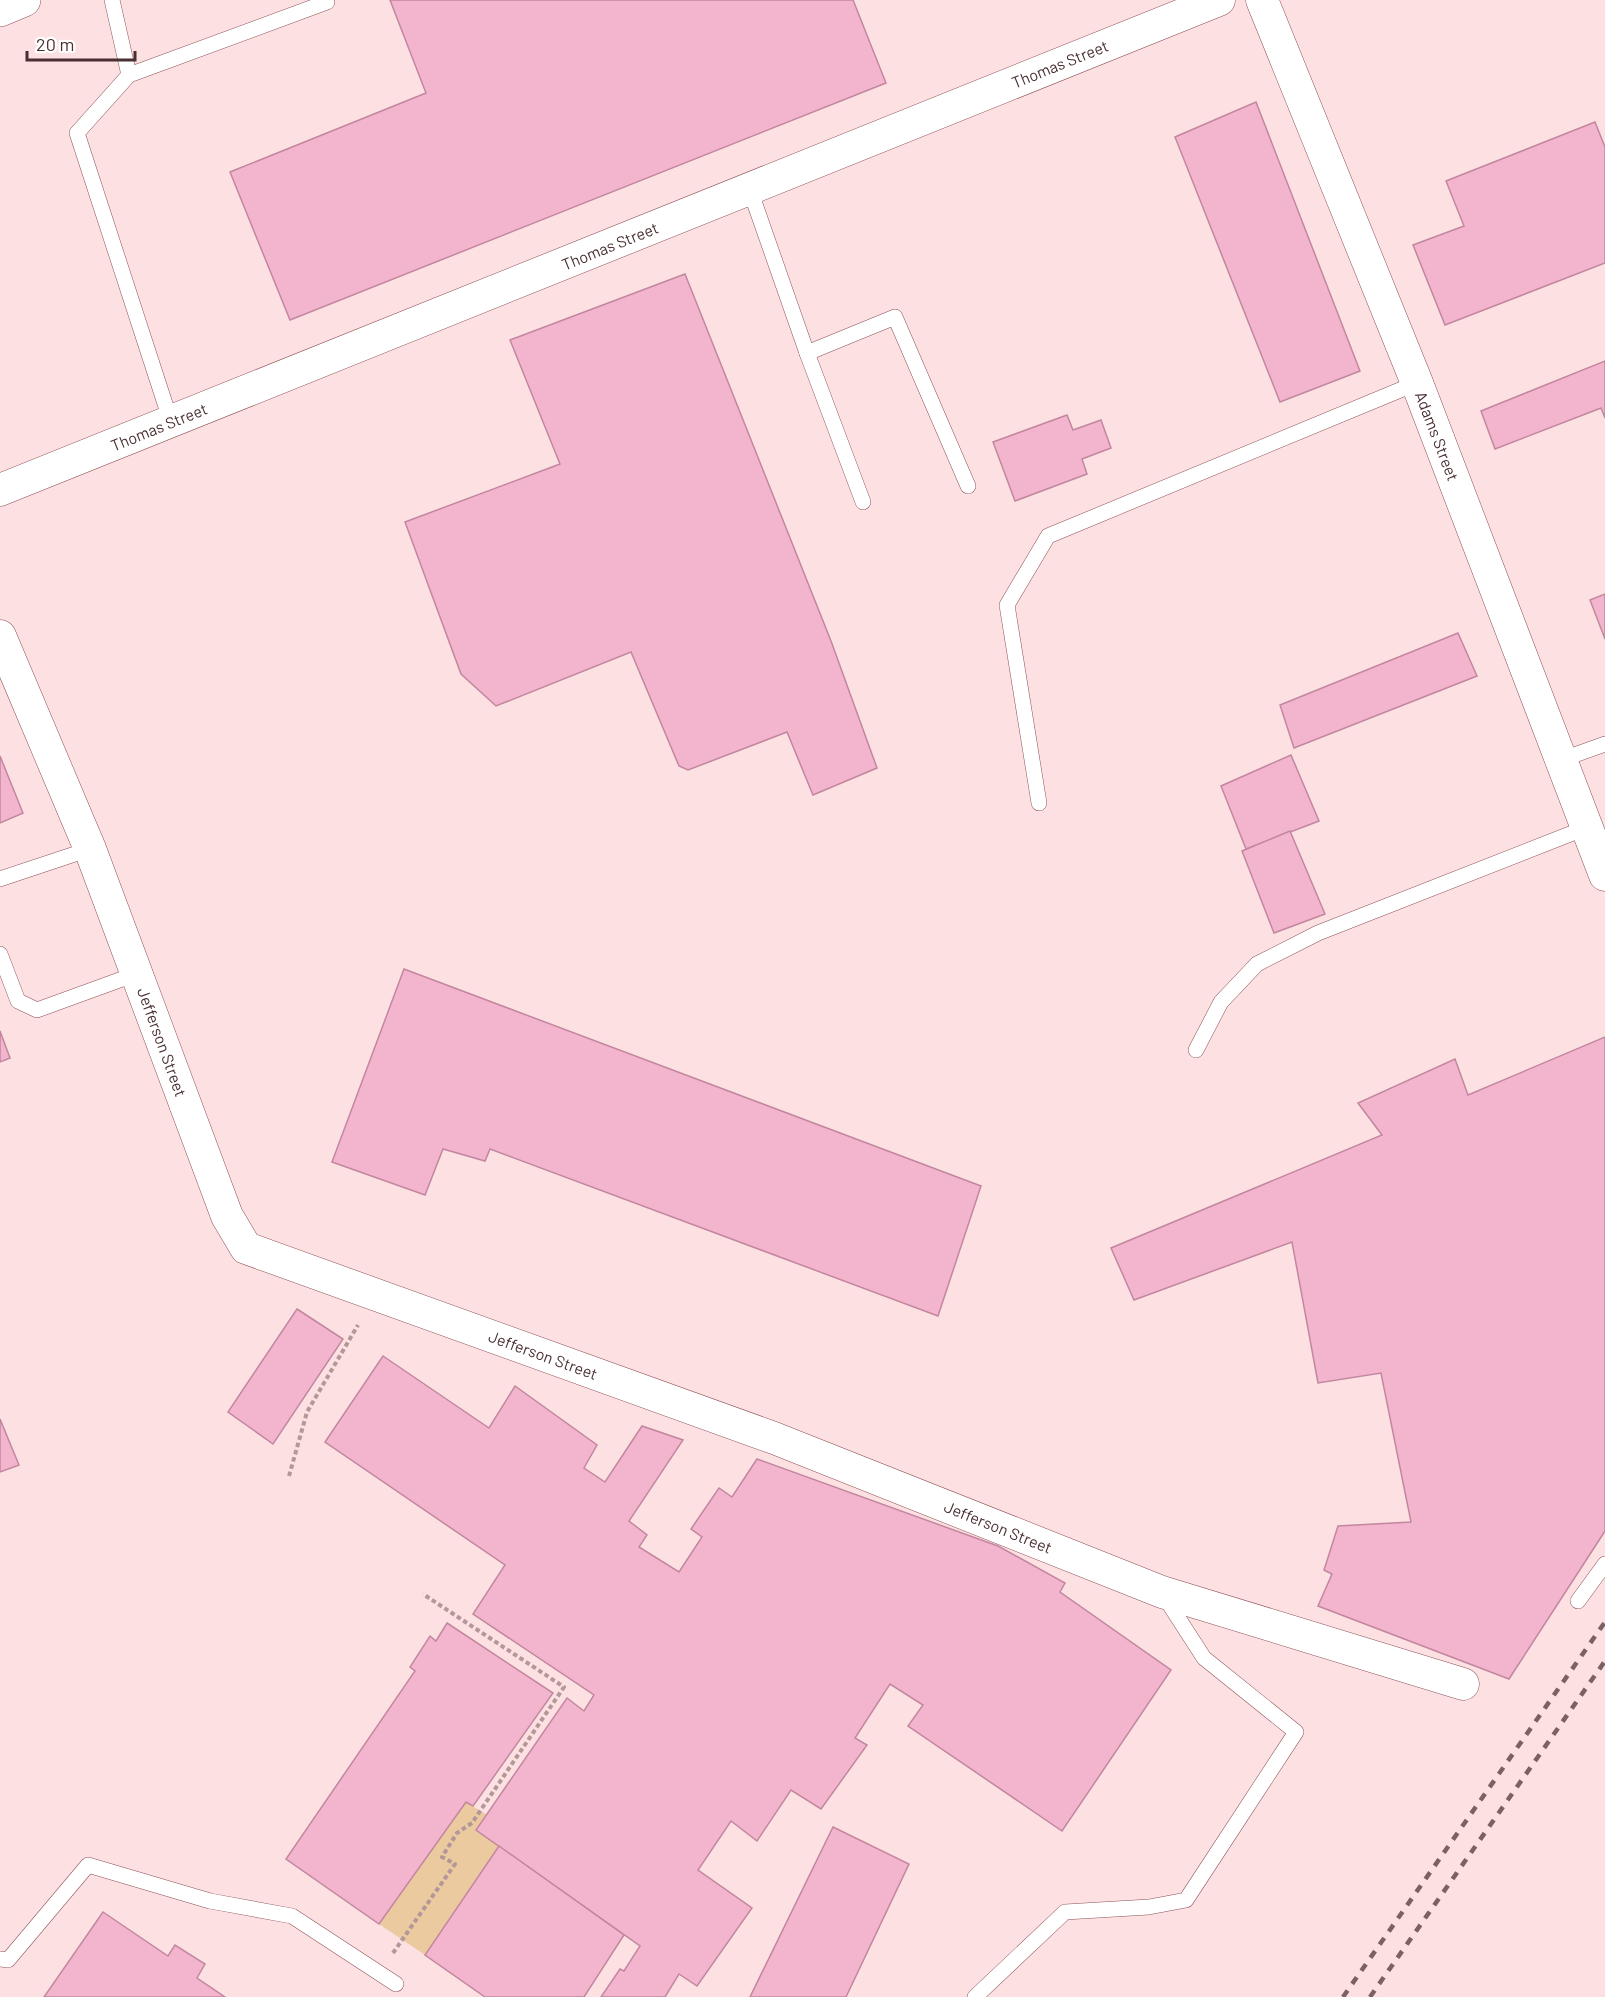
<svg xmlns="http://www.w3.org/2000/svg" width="1605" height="1997" font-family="Barlow,sans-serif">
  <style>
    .green { fill: #ebca9f }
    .building { fill: #f3b4cd; stroke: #c2879f; stroke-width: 1.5 }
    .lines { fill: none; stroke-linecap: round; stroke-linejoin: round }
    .service-casing { stroke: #8e5359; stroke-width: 16 }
    .minor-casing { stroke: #8e5359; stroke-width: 33 }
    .secondary-casing { stroke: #8e5359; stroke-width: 34 }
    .path { stroke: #b39799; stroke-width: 4; stroke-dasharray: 4.5 3; stroke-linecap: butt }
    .service { stroke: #fff; stroke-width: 15 }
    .minor { stroke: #fff; stroke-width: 32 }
    .secondary { stroke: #fff; stroke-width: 33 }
    .rail { stroke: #7c6163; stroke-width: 4.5; stroke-dasharray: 8 8; stroke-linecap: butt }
    .labels { text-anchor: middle; stroke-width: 5; stroke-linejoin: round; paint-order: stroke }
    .street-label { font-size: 16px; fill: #492f31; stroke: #fff }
  </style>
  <rect width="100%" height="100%" fill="#fce0e2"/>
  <polygon class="green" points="466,1802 487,1815 477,1830 499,1846 425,1955 379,1924"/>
  <g class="building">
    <polygon points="390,0 853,0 886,83 290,320 230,172 426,93"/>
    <polygon points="1256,102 1360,371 1280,402 1175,137"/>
    <polygon points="1595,122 1605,147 1605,263 1445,325 1413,245 1464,226 1446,181"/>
    <polygon points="685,274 831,641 877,768 813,795 787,732 688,770 679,766 631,652 496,706 461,674 405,522 560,464 510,340"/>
    <polygon points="1605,361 1605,418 1601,408 1495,449 1481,411"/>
    <polygon points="1067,415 1073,430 1101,420 1111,448 1082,459 1087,474 1015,501 993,442"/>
    <polygon points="1605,594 1605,639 1590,600"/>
    <polygon points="1458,633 1477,676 1294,748 1280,705"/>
    <polygon points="1291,755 1319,821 1246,849 1221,786"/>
    <polygon points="0,756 23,813 0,823"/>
    <polygon points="1290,831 1325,914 1274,933 1242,851"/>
    <polygon points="404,969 981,1186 938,1316 490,1149 485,1161 443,1149 425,1195 332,1162"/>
    <polygon points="0,1031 10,1058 0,1062"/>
    <polygon points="1605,1037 1605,1531 1509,1679 1318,1606 1332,1574 1324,1570 1338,1526 1411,1522 1381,1373 1318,1383 1292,1242 1134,1300 1111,1248 1382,1135 1358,1103 1455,1059 1468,1095"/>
    <polygon points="297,1309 343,1339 273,1444 228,1412"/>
    <polygon points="383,1356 489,1428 515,1386 597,1445 584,1468 605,1482 642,1426 683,1440 629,1521 647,1535 639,1547 679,1572 702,1537 691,1529 719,1488 732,1497 757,1459 998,1546 1065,1583 1060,1592 1171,1670 1062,1831 908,1726 923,1705 890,1684 855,1738 867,1745 821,1809 791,1790 757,1841 731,1821 698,1870 752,1908 697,1986 679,1974 665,1997 601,1997 620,1969 624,1971 640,1946 476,1830 567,1698 584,1711 594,1695 473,1614 505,1565 325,1442"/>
    <polygon points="0,1419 19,1465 0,1472"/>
    <polygon points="447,1623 553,1693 473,1806 466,1802 379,1924 286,1859 415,1671 410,1667 430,1636 436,1641"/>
    <polygon points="833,1827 909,1864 846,1997 750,1997"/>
    <polygon points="499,1846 624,1935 584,1997 485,1997 425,1955"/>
    <polygon points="103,1912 168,1956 175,1945 205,1964 197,1978 225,1997 44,1997"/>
  </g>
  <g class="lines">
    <defs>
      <g id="service">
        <polyline points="112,0 129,75 77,133 171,422"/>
        <polyline points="129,75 327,2"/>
        <polyline points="750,190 807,353 895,317 968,486"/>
        <polyline points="807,353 863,502"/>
        <polyline points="1563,759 1605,744"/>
        <polyline points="1039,803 1007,605 1048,536 1417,383"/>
        <polyline points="0,879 90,849"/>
        <polyline points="0,954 18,1001 37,1010 136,974"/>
        <polyline points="1196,1050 1221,1002 1257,964 1318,933 1588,827"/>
        <polyline points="1578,1601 1605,1564"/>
        <polyline points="0,1959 8,1960 88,1865 210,1901 292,1916 396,1984"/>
        <polyline points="975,1997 1065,1912 1149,1907 1186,1900 1296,1732 1204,1658 1164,1596"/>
      </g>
      <g id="minor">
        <polyline points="1262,0 1417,383 1605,875"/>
        <polyline points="0,490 1219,0"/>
        <polyline points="0,636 90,849 227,1216 246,1248 774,1438 1162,1592 1463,1684"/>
      </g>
      <polyline id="secondary" points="0,10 24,0"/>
    </defs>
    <use href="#service" class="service-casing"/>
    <use href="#minor" class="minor-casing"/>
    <use href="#secondary" class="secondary-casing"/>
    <g class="path">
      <polyline points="289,1476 307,1412 358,1325"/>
      <polyline points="393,1953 455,1864 442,1857 457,1833 472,1823 564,1687 423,1594"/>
    </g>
    <use href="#service" class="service"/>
    <use href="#minor" class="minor"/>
    <use href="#secondary" class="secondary"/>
    <g class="rail">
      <polyline points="1343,1997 1605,1622"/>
      <polyline points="1370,1997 1605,1661"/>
    </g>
  </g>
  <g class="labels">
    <g class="street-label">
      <text transform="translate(1060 64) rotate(-22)" y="6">Thomas Street</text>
      <text transform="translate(610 246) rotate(-22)" y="6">Thomas Street</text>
      <text transform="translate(159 427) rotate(-22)" y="6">Thomas Street</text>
      <text transform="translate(1437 436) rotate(69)" y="6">Adams Street</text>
      <text transform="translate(162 1042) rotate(70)" y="6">Jefferson Street</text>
      <text transform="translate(543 1355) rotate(20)" y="6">Jefferson Street</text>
      <text transform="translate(998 1527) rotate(22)" y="6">Jefferson Street</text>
    </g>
  </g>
  <path d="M27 51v9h108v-9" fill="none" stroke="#492f31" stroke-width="3"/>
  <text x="36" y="51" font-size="18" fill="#492f31" stroke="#ffffff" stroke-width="4.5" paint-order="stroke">20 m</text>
</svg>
